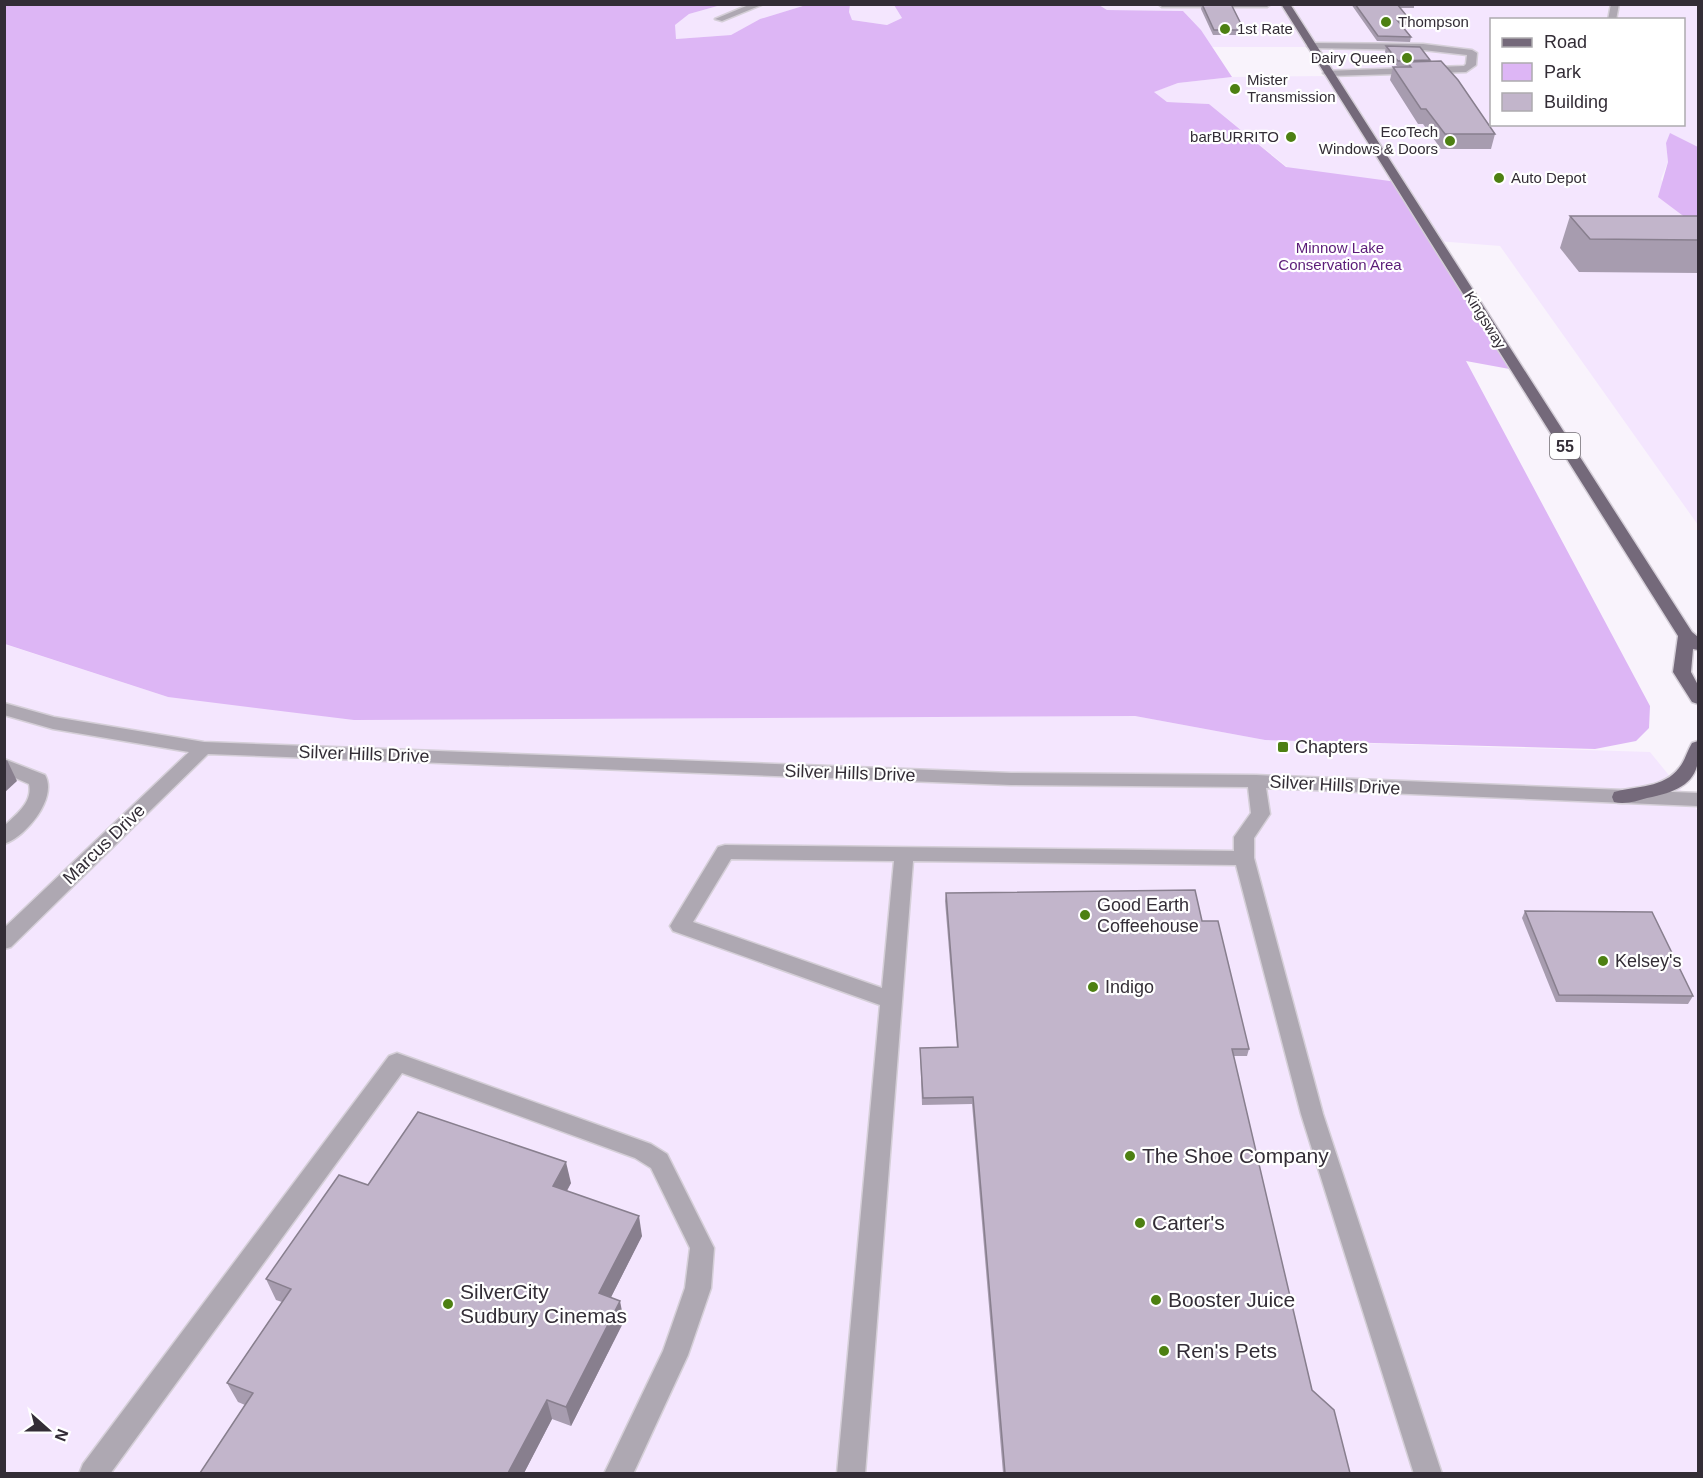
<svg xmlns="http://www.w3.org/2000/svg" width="1703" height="1478" font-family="Helvetica,sans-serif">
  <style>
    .built { fill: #f4e6fe; fill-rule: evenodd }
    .green { fill: #ddb6f5 }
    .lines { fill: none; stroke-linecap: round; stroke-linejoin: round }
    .minor-casing { stroke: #d5cfd8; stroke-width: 3 }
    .major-casing { stroke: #d5cfd8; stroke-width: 3 }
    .minor { fill: #aea8b2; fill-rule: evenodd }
    .major { fill: #74697a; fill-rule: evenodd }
    .wall { fill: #a79caf }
    .shaded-wall { fill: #887f8e }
    .building { fill: #c2b5cb; stroke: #887f8e; stroke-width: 1.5 }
    .poi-dot { fill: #4d8012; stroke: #fff; stroke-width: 2 }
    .labels { text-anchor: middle; stroke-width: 4.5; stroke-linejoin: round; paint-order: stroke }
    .far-poi-label { font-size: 15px; fill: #332d36; stroke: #fff; text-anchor: start }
    .far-park-label { font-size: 15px; fill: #5b1c78; stroke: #fff }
    .far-street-label { font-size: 15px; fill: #332d36; stroke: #fff }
    .shield { fill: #fff; stroke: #706c72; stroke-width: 1.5 }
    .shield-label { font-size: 16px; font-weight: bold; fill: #332d36 }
    .poi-label { font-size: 18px; fill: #332d36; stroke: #fff; text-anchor: start }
    .street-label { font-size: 18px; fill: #332d36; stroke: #fff }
    .near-poi-label { font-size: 21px; fill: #332d36; stroke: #fff; text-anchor: start }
  </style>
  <rect width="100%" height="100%" fill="#f9f3fc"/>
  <g class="built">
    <polygon points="721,5 806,5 760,19 731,35 675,39 675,25 689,14"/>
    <polygon points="850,5 894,5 902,18 887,25 851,20 849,12"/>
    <path d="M1099,5H1698V147L1671,134L1666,143L1668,162L1661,179L1698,243V525L1500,246L1437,241L1292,171L1209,104L1167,102L1153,92L1178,83L1232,77L1331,76L1314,47H1211L1201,30L1183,11L1107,10ZM1492,20H1684V124H1492Z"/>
    <polygon points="4,644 168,697 1135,716 1265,740 1650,752 1698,811 1698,1473 5,1473"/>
  </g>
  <g class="green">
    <polygon points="5,5 721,5 689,14 675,25 676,39 731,35 760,19 806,5 850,5 849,12 852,20 887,25 902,18 894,5 1099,5 1107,10 1183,11 1201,30 1232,77 1178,83 1154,92 1167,102 1209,104 1286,167 1397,182 1515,370 1466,361 1650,706 1649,728 1636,741 1595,749 1265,740 1135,716 354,720 168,697 5,644"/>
    <polygon points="1670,133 1698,147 1698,227 1658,197 1668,162 1666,143"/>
  </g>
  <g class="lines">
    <defs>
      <g id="minor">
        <polygon points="751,4 764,4 722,21 715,19"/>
        <polygon points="1158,4 1271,4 1267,7 1162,7"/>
        <polygon points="1611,4 1619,4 1616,20 1608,20"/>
        <polygon points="1312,43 1423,44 1472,50 1477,53 1476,65 1466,72 1328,76 1323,73 1325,71 1464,66 1466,64 1467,55 1423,50 1309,48 1307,46"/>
        <path d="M4,703L54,717L204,742L1011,773L1256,775L1698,793V806L1266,788L1270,814L1254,838V858L1323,1114L1442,1474H1414L1301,1114L1236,865L913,861L865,1474H837L880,1005L673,931L670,926L673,921L718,847L725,845L1234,851V837L1251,813L1248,787L1011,785L208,754L11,947L4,949V928L189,752L53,729L4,715ZM731,859L894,861L882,988L693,922Z"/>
        <path d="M4,759L45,775C58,798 26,837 4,844V826C17,814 33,802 29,784L4,773Z"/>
        <polygon points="397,1053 651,1144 667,1154 714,1248 711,1288 688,1355 633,1474 604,1474 663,1351 685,1288 690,1248 651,1168 635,1158 402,1073 110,1474 79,1474 83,1464 389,1056"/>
      </g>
      <g id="major">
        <polygon points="1281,4 1290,4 1692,632 1698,637 1698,650 1693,649 1691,672 1698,685 1698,704 1692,702 1673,672 1678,636"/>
        <path d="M1698,741C1703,780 1683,791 1647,798C1636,801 1625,805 1614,802L1612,797L1614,792C1636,786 1664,788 1679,768C1685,761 1687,751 1692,743Z"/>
      </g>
    </defs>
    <use href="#minor" class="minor-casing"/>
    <use href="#major" class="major-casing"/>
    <use href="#minor" class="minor"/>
    <use href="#major" class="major"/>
  </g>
  <g class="wall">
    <polygon points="1202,4 1244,30 1243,35 1213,35 1201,9"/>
    <polygon points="1351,4 1414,4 1414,8 1400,8 1410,20 1409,25 1401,25 1411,37 1410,42 1377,41"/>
    <polygon points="1386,46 1430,60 1430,62 1495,134 1491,149 1441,149 1423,124 1418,124 1390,80 1393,67 1407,66 1397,66 1385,52"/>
    <polygon points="1570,216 1698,216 1698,273 1579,272 1560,248"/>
    <polygon points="946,893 1202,921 1249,1049 1247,1056 1233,1056 1312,1390 1350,1473 1003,1473 972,1104 922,1105 920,1048 957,1048 945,901"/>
    <polygon points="1525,911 1693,996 1688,1004 1556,1002 1522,918"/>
    <polygon points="571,1183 567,1191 642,1236 611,1297 624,1321 571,1426 552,1419 524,1473 200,1473 245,1405 238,1402 227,1383 282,1302 276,1300 266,1279 368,1185"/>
  </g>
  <g class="shaded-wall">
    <polygon points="7,760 17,781 4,793 4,762"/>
    <polygon points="566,1162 571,1183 558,1206 553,1186"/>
    <polygon points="639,1216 642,1236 603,1313 599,1293"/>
    <polygon points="620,1301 624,1321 571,1426 566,1407"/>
    <polygon points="547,1400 552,1419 524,1473 508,1473"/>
  </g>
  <g class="building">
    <polygon points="1202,4 1231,4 1244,30 1214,30"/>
    <polygon points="1355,4 1397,4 1410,20 1397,20 1411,37 1378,36"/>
    <polygon points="1386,46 1420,47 1430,60 1398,61"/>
    <polygon points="1441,61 1458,80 1495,134 1445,134 1426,109 1421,109 1393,67 1411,67 1407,62"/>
    <polygon points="1570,216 1698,216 1698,240 1590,239"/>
    <polygon points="1195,890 1202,921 1218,921 1249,1049 1232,1049 1312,1390 1334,1410 1350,1473 1005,1473 973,1097 923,1098 920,1048 958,1047 946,893"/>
    <polygon points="1525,911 1652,912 1693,996 1559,995"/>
    <polygon points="418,1112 566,1162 553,1186 639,1216 599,1293 620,1301 566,1407 547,1400 508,1473 200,1473 253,1393 227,1383 291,1289 266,1279 339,1175 368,1185"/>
  </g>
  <g class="poi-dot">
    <circle cx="1386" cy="22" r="6"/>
    <circle cx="1225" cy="29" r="6"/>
    <circle cx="1407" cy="58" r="6"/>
    <circle cx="1235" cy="89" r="6"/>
    <circle cx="1291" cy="137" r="6"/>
    <circle cx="1450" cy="141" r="6"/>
    <circle cx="1499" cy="178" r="6"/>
    <rect x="1277" y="741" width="12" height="12" rx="3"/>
    <circle cx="1085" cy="915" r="6"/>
    <circle cx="1603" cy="961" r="6"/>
    <circle cx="1093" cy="987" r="6"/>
    <circle cx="1130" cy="1156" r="6"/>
    <circle cx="1140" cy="1223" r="6"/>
    <circle cx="1156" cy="1300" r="6"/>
    <circle cx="448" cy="1304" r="6"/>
    <circle cx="1164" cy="1351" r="6"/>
  </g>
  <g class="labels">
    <g class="far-poi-label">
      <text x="1398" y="27">Thompson</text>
      <text x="1237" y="34">1st Rate</text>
      <text x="1395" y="63" text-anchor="end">Dairy Queen</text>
      <text x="1247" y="85">Mister<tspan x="1247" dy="17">Transmission</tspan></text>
      <text x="1438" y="137" text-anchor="end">EcoTech<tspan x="1438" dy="17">Windows &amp; Doors</tspan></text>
      <text x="1279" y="142" text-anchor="end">barBURRITO</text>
      <text x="1511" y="183">Auto Depot</text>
    </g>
    <g class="far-park-label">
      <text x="1340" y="253">Minnow Lake<tspan x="1340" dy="17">Conservation Area</tspan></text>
    </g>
    <g class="far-street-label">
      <text transform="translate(1485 320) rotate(58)" y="5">Kingsway</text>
    </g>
    <rect class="shield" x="1550" y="433" width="30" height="26" rx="4.5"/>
    <g class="shield-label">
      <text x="1565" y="452">55</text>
    </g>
    <g class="poi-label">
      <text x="1295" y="753">Chapters</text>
      <text x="1097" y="911">Good Earth<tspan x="1097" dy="21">Coffeehouse</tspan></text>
      <text x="1615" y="967">Kelsey's</text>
      <text x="1105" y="993">Indigo</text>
    </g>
    <g class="street-label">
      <text transform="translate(364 754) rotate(2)" y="6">Silver Hills Drive</text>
      <text transform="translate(850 773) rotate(2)" y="6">Silver Hills Drive</text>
      <text transform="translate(1335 785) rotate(3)" y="6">Silver Hills Drive</text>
      <text transform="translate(104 844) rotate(-44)" y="6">Marcus Drive</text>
    </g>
    <g class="near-poi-label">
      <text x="1142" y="1163">The Shoe Company</text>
      <text x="1152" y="1230">Carter's</text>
      <text x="460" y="1299">SilverCity<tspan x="460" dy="24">Sudbury Cinemas</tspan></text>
      <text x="1168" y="1307">Booster Juice</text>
      <text x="1176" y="1358">Ren's Pets</text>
    </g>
  </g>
  <rect width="1703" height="1478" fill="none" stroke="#332d36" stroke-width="12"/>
  <rect x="1490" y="18" width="195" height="108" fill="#ffffff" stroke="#adabaf" stroke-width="1.5"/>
  <rect x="1502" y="38" width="30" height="9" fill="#74697a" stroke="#adabaf" stroke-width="1.5"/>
  <text x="1544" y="48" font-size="18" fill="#332d36">Road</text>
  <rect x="1502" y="63" width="30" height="18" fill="#ddb6f5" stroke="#adabaf" stroke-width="1.5"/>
  <text x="1544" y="78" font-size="18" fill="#332d36">Park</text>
  <rect x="1502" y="93" width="30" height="18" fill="#c2b5cb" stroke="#adabaf" stroke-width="1.5"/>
  <text x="1544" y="108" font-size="18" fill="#332d36">Building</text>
  <g transform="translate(48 1430) rotate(111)" stroke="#ffffff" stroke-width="4.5" paint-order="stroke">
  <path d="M0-4.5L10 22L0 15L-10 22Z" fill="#332d36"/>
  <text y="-9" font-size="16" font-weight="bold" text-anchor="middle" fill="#332d36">N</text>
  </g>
</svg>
